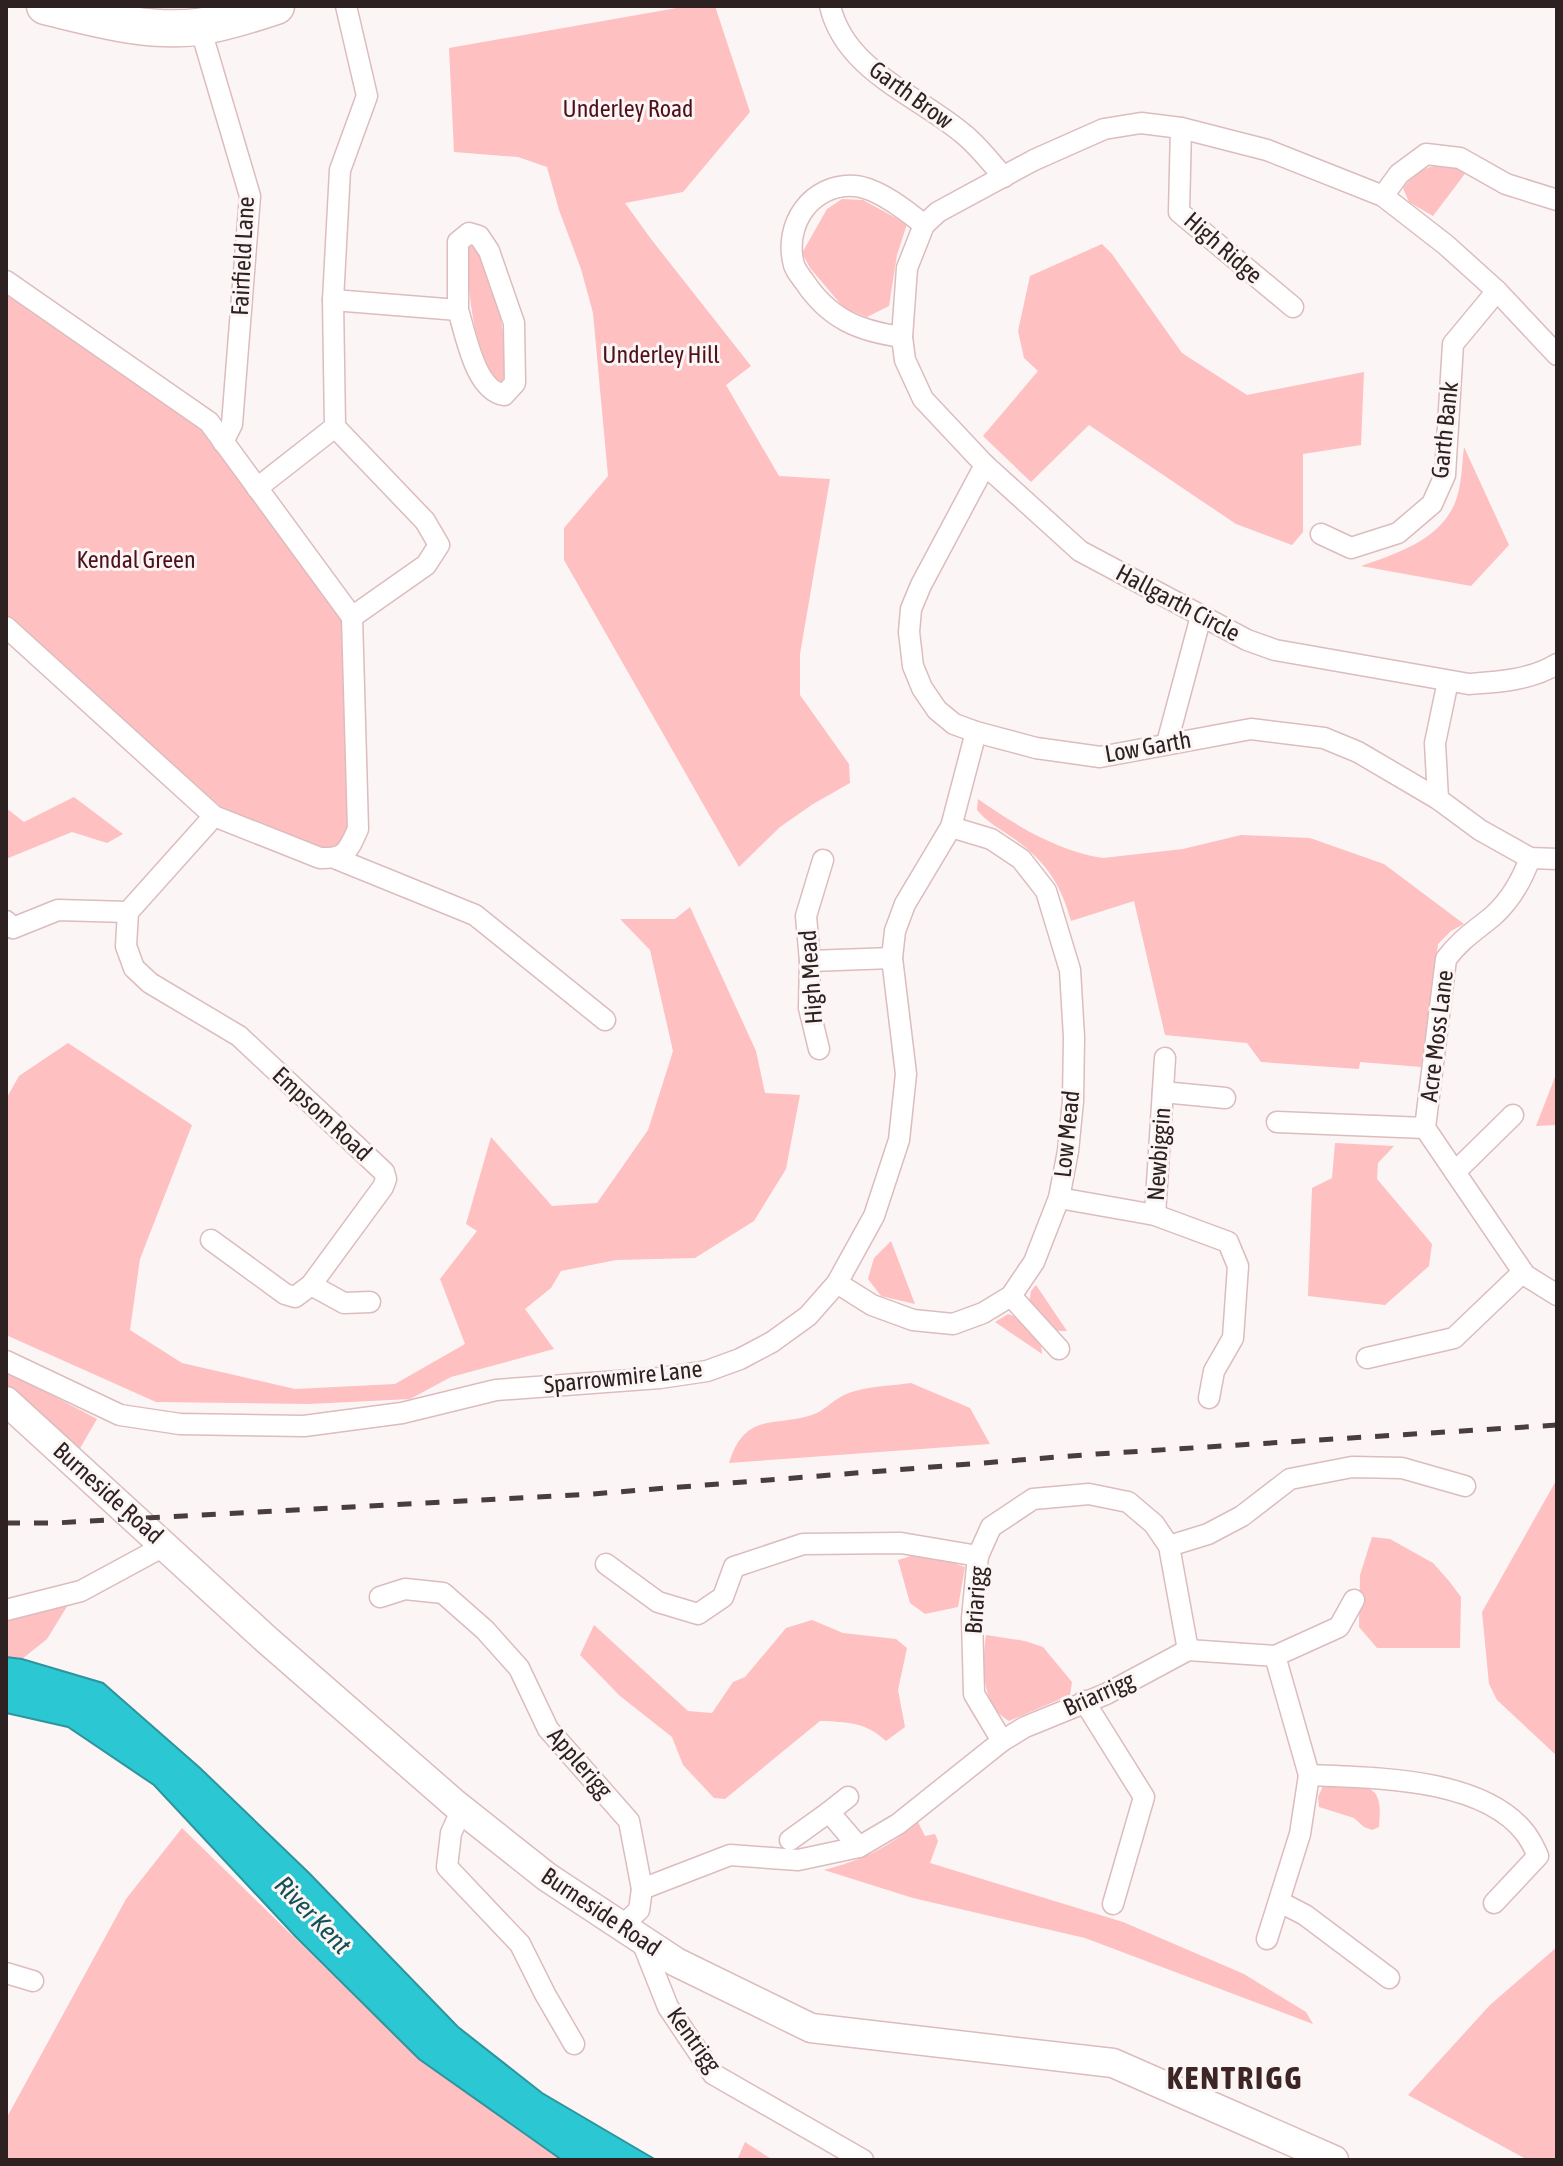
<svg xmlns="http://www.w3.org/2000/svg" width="1563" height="2166" font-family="'Asap Condensed',sans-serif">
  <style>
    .green { fill: #fec0c1 }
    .water { fill: #2bc7d3; stroke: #2c959e; stroke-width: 2 }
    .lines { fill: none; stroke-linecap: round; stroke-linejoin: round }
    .street-casing { stroke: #ddbcbd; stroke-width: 23 }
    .secondary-casing { stroke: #ddbcbd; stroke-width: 31 }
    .highway-casing { stroke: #ddbcbd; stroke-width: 39 }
    .street { stroke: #fff; stroke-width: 20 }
    .secondary { stroke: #fff; stroke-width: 28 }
    .highway { stroke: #fff; stroke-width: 36 }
    .rail { stroke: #493d3e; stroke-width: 5; stroke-dasharray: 14 14; stroke-linecap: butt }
    .labels { text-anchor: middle; stroke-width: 6; stroke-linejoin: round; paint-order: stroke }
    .street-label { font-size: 24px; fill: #2e2122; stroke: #fcf5f5 }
    .park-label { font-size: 24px; fill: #4e101a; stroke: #fcf5f5 }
    .water-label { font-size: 26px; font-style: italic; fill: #115055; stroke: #fcf5f5 }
    .district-label { font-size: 32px; font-weight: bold; letter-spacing: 2px; fill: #3d2425; stroke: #fcf5f5 }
  </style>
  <rect width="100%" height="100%" fill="#fcf5f5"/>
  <g class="green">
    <polygon points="688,6 715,6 750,112 683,192 625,203 651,239 751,366 726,385 779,476 830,479 800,654 800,695 849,764 850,783 813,804 780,827 739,867 564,560 564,528 608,476 593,313 581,269 559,210 547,167 518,157 454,152 449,48"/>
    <path d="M1446,165L1467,171L1433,216L1409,202L1403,188C1416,171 1425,166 1446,165Z"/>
    <polygon points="842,199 863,200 907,224 897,255 889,306 867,317 844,308 810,268 802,253 827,209"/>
    <polygon points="1102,244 1112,254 1182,353 1247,395 1364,372 1361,445 1303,454 1303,532 1292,545 1236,524 1089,425 1031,482 983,436 1038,371 1024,358 1018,331 1030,276"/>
    <path d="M469,246H476L496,286L508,366L502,383H496C472,341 469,299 467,252Z"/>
    <polygon points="6,291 201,430 344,621 351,820 347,833 337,847 327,849 307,845 220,806 6,619"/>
    <path d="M1464,447L1509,545L1471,586L1361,566C1398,553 1444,539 1457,497C1462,481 1462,463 1464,447Z"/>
    <polygon points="74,797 123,834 107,843 72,832 6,859 6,808 24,822"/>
    <path d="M978,799C1015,825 1057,851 1103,858L1183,849L1241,835L1310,838L1384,864L1464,924L1451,931L1438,944L1421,1067L1360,1062L1359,1069L1261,1062L1247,1043L1165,1035L1134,901L1071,921C1061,885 1047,863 1016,840C1002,830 989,824 977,810Z"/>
    <polygon points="690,907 756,1051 765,1093 800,1095 786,1169 754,1221 695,1258 616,1260 561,1271 551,1288 525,1309 554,1349 451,1377 410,1399 309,1404 156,1402 6,1335 6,1099 19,1076 68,1043 192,1125 140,1259 130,1330 182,1363 295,1389 395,1384 465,1344 440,1279 477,1231 466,1224 491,1137 552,1206 597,1203 648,1130 673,1051 650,950 620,919 675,919"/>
    <polygon points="1557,1072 1557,1125 1536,1126"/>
    <polygon points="1335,1143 1394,1146 1378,1163 1377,1179 1432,1244 1429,1266 1385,1305 1308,1296 1312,1188 1332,1178"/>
    <polygon points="891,1241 915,1304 881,1296 868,1279 874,1258"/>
    <path d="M1036,1285L1067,1331C1048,1333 1040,1316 1029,1303L1031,1291Z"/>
    <path d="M1008,1314C1027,1320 1041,1333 1042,1354L995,1322Z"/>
    <polygon points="6,1371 97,1419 79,1450 6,1390"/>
    <path d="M911,1383L970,1408L990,1444L729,1463C745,1412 773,1427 812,1415C824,1411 833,1400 844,1395C864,1386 890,1386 911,1383Z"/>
    <polygon points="1557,1479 1557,1756 1497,1700 1489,1684 1482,1612"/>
    <polygon points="1372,1537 1390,1539 1433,1563 1449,1581 1461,1597 1460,1648 1377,1648 1359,1627 1360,1575"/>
    <polygon points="911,1556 940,1558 965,1567 958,1607 925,1614 910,1603 898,1560"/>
    <polygon points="71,1600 47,1639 22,1659 6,1657 6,1616"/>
    <path d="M812,1620L843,1633L896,1639L907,1648L898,1690L905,1727L886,1741C866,1722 847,1722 820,1721L725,1799L714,1798L683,1765L672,1737L620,1696L580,1655L594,1625L688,1711L712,1713L733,1682L745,1677L786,1628Z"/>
    <path d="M986,1635L1025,1641L1043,1647L1072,1682L1070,1695L1009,1721C980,1705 982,1663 986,1635Z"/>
    <path d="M1332,1784C1370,1786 1384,1784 1379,1827L1372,1830L1364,1827L1354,1818L1319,1807L1318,1797L1323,1786Z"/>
    <path d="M918,1822L925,1836L935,1834L938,1841L930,1863L1123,1922L1244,1974L1306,2012L1313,2024L1085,1938L913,1898L824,1870C864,1859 885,1850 918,1822Z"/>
    <polygon points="182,1828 419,2059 563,2160 6,2160 6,2119 126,1899"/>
    <polygon points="1557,1947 1557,2160 1528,2160 1408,2095 1490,2005"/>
    <polygon points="745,2142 773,2160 737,2160"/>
  </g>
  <polygon class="water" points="6,1657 22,1659 103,1683 200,1768 309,1873 458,2027 542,2093 656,2160 562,2160 419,2059 296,1937 154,1785 68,1727 6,1713"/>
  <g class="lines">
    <defs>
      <g id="street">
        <path d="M830,6C845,70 915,94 961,132C977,144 990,162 1004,177"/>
        <polyline points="200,27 250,196 232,424 223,442"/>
        <polyline points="1181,128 1179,212 1293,307"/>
        <polyline points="1383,196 1399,174 1426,154 1460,158 1506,184 1557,200"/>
        <path d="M6,281L209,422L352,617L358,829C348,851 346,859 320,858L214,816L6,627"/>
        <path d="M333,300L458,310C466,335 475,390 504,395L515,383L514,323L489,251L479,236L469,233L458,242V310"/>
        <path d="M902,337C859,331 829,319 804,281C801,277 796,271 794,265C783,225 811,183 855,186C878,188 907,211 924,225"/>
        <path d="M1557,355L1497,291L1446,245L1383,196L1267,150L1181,128L1141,123L1104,129L1034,160L938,212L924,225L907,268L902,337L905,360L923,399L985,465L1080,551L1247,640L1275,650L1469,684C1498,682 1531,680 1557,664"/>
        <polyline points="335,427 425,521 439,545 426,565 352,617"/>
        <polyline points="985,465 921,585 911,609 909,632 913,666 922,688 937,710 954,724 976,732 1036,748 1100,757 1251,729 1324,738 1358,752 1438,799 1480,830 1530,858 1557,859"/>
        <polyline points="257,488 335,427 333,300 340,170 367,96 346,6"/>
        <polyline points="1321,534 1351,548 1398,533 1432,504 1445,475 1453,344 1497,291"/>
        <polyline points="1167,743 1201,616"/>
        <polyline points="1438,799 1435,743 1448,681"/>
        <path d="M1530,858C1522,880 1511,900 1493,916C1475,931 1461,939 1446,959L1425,1128L1525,1275L1557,1295"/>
        <polyline points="337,859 475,915 605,1020"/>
        <polyline points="6,921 13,928 58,910 128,912"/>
        <polyline points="810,961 892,958"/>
        <polyline points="819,1049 809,1008 810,961 806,916 823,860"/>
        <polyline points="1163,1092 1225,1098"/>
        <polyline points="1277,1122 1425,1128"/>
        <polyline points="1455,1172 1513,1115"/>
        <polyline points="1059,1198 1155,1215 1228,1242 1238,1266 1233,1338 1214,1371 1209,1398"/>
        <polyline points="1155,1215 1165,1058"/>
        <polyline points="211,1240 285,1294 295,1297 311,1285 383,1187 386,1179 384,1172 239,1036 150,983 134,968 126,946 128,912 214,816"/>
        <polyline points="837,1283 872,1305 913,1320 953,1324 983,1313 1011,1296 1034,1262 1059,1198 1068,1151 1073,1101 1074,1037 1070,970 1046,891 1021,859 991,839 951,827"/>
        <polyline points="311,1285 344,1303 370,1302"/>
        <polyline points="1011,1296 1059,1349"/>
        <polyline points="1367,1358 1454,1338 1523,1272"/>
        <polyline points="6,1361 120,1415 180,1424 304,1426 402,1413 496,1390 660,1378 707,1371 740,1359 772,1342 808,1316 837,1283 874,1216 899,1140 906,1074 892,958 895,931 905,904 951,827 976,732"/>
        <polyline points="1169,1546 1208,1534 1242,1516 1290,1479 1352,1467 1402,1468 1465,1486"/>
        <polyline points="606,1564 658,1602 698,1614 723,1597 734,1567 803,1544 901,1543 978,1556"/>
        <polyline points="380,1597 405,1589 443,1593 485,1630 519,1668 548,1729 629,1821 642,1889 639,1910 622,1926"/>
        <polyline points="6,1610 81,1591 166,1545"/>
        <polyline points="1084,1701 1144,1797 1113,1904"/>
        <polyline points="1002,1741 974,1694 972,1618 978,1556 991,1527 1033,1499 1089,1494 1128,1502 1154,1524 1169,1546 1188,1650"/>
        <path d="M1309,1775C1373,1778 1483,1777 1526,1834C1531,1841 1535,1849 1538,1856L1494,1903"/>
        <polyline points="462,1809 451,1833 447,1867 520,1944 545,1994 574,2044"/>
        <polyline points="829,1812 848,1797"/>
        <polyline points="790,1840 829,1812 859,1847"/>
        <polyline points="642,1889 730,1855 798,1860 859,1847 898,1824 1002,1741 1025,1727 1106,1694 1188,1650 1275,1656 1339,1627 1354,1600"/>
        <polyline points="1280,1902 1305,1915 1389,1978"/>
        <polyline points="641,1939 668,2007 713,2074 863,2160"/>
        <polyline points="1267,1939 1300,1834 1309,1775 1275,1656"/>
        <polyline points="6,1973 33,1981"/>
      </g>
      <polyline id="secondary" points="6,1401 267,1640 455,1804 547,1877 676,1962 811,2028 1113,2063 1334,2160"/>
      <path id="highway" d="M45,6C95,18 146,33 198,27C223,23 252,14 276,6"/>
    </defs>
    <use href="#street" class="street-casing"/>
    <use href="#secondary" class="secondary-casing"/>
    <use href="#highway" class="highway-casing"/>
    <use href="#street" class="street"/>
    <use href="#secondary" class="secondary"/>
    <use href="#highway" class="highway"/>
    <polyline class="rail" points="6,1523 55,1523 592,1494 1096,1454 1557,1425"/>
  </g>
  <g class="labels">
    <g class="street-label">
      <text transform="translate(911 95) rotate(36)" y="8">Garth Brow</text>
      <text transform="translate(1223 248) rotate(41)" y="8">High Ridge</text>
      <text transform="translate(243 256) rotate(-87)" y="8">Fairfield Lane</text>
      <text transform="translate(1445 430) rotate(-84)" y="8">Garth Bank</text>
      <text transform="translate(1178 603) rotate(28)" y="8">Hallgarth Circle</text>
      <text transform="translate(1148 747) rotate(-10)" y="8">Low Garth</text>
      <text transform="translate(811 977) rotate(-94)" y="8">High Mead</text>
      <text transform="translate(1437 1036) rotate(-83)" y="8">Acre Moss Lane</text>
      <text transform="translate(322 1114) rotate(43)" y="8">Empsom Road</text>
      <text transform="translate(1067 1134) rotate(-84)" y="8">Low Mead</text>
      <text transform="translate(1159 1154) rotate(-86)" y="8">Newbiggin</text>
      <text transform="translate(623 1377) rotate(-6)" y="8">Sparrowmire Lane</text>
      <text transform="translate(108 1493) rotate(42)" y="8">Burneside Road</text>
      <text transform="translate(976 1600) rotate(-86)" y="8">Briarigg</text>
      <text transform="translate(1099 1694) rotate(-24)" y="8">Briarrigg</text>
      <text transform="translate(580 1763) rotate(49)" y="8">Applerigg</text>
      <text transform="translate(601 1912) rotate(34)" y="8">Burneside Road</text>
      <text transform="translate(694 2040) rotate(54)" y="8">Kentrigg</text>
    </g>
    <g class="park-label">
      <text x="628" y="117">Underley Road</text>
      <text x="661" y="363">Underley Hill</text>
      <text x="136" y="568">Kendal Green</text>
    </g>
    <g class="water-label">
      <text transform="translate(313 1915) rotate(46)" y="9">River Kent</text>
    </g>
    <g class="district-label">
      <text x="1235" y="2089">KENTRIGG</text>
    </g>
  </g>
  <rect width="1563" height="2166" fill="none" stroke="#2e2122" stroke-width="16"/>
</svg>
